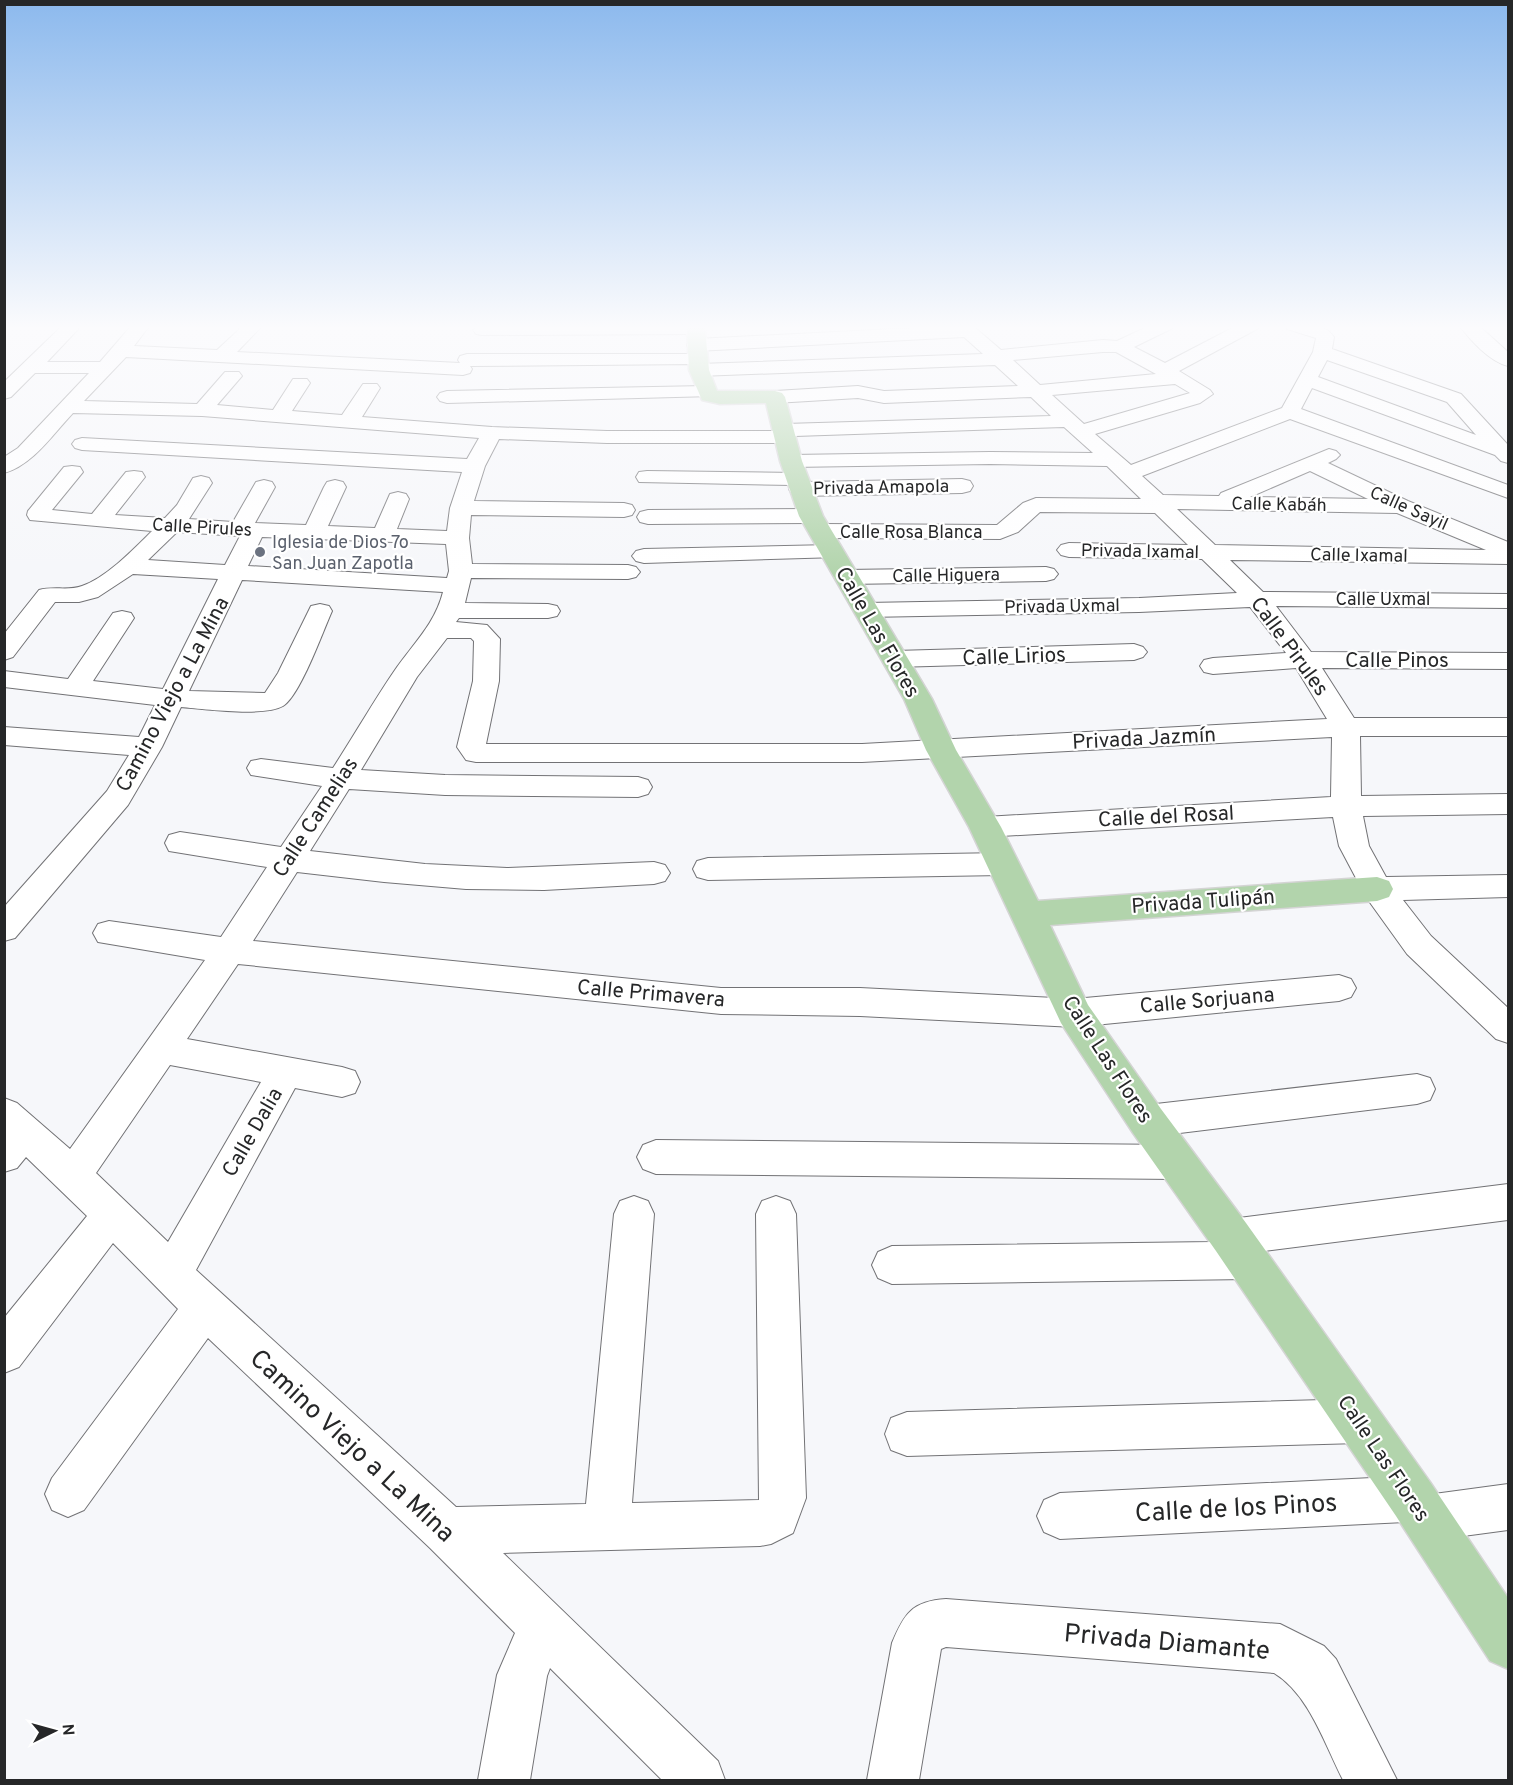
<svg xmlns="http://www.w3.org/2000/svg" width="1513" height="1785" font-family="Overpass,sans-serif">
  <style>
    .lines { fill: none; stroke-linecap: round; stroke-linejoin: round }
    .minor-casing { stroke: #727275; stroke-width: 2 }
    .major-casing { stroke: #d4d4d4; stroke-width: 3 }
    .minor { fill: #fff; fill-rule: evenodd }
    .major { fill: #b2d4ac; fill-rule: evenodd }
    .worship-dot { fill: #6b7280; stroke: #fff; stroke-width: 2 }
    .labels { text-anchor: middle; stroke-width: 4.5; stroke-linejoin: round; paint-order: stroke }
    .far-street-label { font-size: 18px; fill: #262728; stroke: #fff }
    .far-worship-label { font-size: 18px; fill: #5b616d; stroke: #fff; text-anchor: start }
    .street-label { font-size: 21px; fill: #262728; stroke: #fff }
    .near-street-label { font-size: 26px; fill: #262728; stroke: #fff }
  </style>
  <rect width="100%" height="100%" fill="#f6f7fa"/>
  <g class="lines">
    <defs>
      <g id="minor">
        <path d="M63,325H82L47,362H100L132,325H150L134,346L217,350L244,325H263L237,352L460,363L458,360L460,356L467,354H704L706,358L704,362L697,364L470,366L472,369L470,373L463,375L126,357L84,401L197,404L225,372H239L242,376L217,405L273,410L293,379H307L310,383L292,411L342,415L363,384H377L380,388L362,417L492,427L607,431H775L778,426L785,424L1051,416L1031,397L884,403L858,398L775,403L768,401L765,397L768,393L775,391L858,386L884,391L1018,386L995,365L699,376L692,374L689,370L692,366L699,364L983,354L964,337L696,351L689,349L687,345L689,341L696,339L972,325L1001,350L1103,340L1117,341L1151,325H1174L1171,329L1134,347L1165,363L1238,325H1260L1257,329L1179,371L1210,390L1213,394L1200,403L1095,434L1131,465L1282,408L1313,352L1316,338L1287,329L1284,325C1301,325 1323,321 1334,337L1332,349L1461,394L1508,445V463L1501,461L1495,455L1312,388L1301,409L1508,485V498L1290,419L1142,476L1163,495L1219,496L1221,493L1329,449L1336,451L1340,455L1336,459L1328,463L1408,501L1508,542V564L1230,560L1263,592L1508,594V608L1276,606L1311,652L1508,653V669L1322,668L1354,718H1508V736H1360L1361,796L1508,794V814L1363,816L1369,846L1386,877L1508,875V897L1403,900L1431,936L1508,1008V1043L1496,1039L1407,954L1366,897L1339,846L1333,817L985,837L974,834L970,827L974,820L985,817L1331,797L1332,737L862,762H476L466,760L457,747L473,681L474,641L471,638H447L417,677L361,770L445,775L638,777L648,780L652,787L648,794L638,797L445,795L349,789L310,851L425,864L507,868L654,862L665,865L670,873L665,881L654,884L544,890L466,889L384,882L297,872L253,941L721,988H860L1074,999L1339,975L1351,979L1356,988L1351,997L1339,1001L1074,1027L860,1016L721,1014L238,964L187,1039L342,1067L355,1071L360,1082L355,1093L342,1097L295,1088L196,1270L456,1507L586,1504L614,1214L620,1201L634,1196L648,1201L654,1214L632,1503L759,1500L756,1214L762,1201L776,1196L790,1201L796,1214L806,1498L793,1533L771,1544L760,1546L503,1553L718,1761L725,1780H662L550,1668L547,1676L530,1780H478L497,1675L515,1633L430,1548L208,1338L84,1510L68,1517L52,1510L45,1494L52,1478L178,1309L113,1243L19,1367L4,1373V1318L87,1216L26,1157L17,1168L4,1172V1098L17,1103L70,1149L205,960L98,942L93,933L98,924L109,921L221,937L267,867L169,851L165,843L169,835L180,832L281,847L322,786L251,775L247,768L251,761L261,759L333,768C354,736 373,702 395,670C413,644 435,624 443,592L242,580L189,691L265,693L278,673L311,606L320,604L329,606L332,611C323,631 300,696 283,706C264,717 204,709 181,707L162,747L128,805L15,938L4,941V907L107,791L129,755L4,745V727L139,737L155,705L4,687V671L68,679L113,613L122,611L131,613L134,618L93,681L163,689L218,579L133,574L98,597L79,602H55L13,657L4,660V634L39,590C53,586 69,591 82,586C106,578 134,549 152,531L30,520L27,515L28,511L64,467L72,466L80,467L83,472L52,510L92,514L126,472L134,471L142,472L145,477L115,515L165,518L177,505L193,478L201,476L209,478L212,483L189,519L233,522L256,482L264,480L272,482L275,487L255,523L306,525L324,487L327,482L335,480L343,482L346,487L328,526L375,528L390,494L398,492L406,494L409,499L397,529L447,531L450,508L462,472L82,450L75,448L72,444L75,440L82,438L467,459L479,438L202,416L73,413C54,433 32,466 4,473V457L18,448L89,373H35L11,397L4,399V382ZM1103,352H1116L1156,374L1040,385L1013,360ZM1327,360L1447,402L1476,435L1318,377ZM1175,384L1190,393L1084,424L1052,395ZM1064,427L1093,453L990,452L791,455L784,457L780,461L784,465L791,467L990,464L1107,466L1141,499L1036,498L1023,503L997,525L822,524L814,526L811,531L814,536L822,538L1000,539L1018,532L1040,512L1155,513L1188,545L1069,543L1061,545L1057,550L1061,555L1069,557L1202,559L1237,593L1139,598L866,603L857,605L854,610L857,615L866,617L1139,612L1250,607L1286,653L1213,658L1204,660L1200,666L1204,672L1213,674L1296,668L1327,719L862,744H486L499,681L500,639L487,625L456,622L459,618H548L557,616L560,611L557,606L548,604L465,603L471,578L628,579L636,577L640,572L636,567L628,565L472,564L469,538L471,515L624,517L632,515L635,510L632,505L624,503L474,501L485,466L499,439L607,443H786L793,441L795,436ZM1310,471L1368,499L1250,497ZM1177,509L1397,513L1486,550L1215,545ZM177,532L240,536L225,565L148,560ZM262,537L446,544L449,571L447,578L248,566ZM170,1065L261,1082L168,1242L96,1173Z"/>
        <polygon points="481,325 701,325 705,329 702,333 696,334 482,335 476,334 473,330"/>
        <path d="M1459,325H1478L1508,352V366C1490,362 1470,340 1459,325Z"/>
        <polygon points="706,386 713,388 716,392 713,396 447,403 440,401 437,397 440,393 447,391"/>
        <polygon points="647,471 797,473 805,474 808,479 806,482 962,479 970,481 973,486 970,491 962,493 800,496 792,494 789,489 792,485 639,482 636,477 639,472"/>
        <polygon points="811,509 819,511 822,516 819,521 811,523 648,524 640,522 637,517 640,512 648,510"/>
        <polygon points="831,545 839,547 843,552 839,557 644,563 636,561 632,556 636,551 644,549"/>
        <polygon points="1046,567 1054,569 1058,574 1054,579 1046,581 846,584 838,582 834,577 838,572 846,570"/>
        <polygon points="1134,644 1143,647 1147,652 1143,657 1134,660 895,667 886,665 882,659 886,653 895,651"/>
        <polygon points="1003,853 1014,856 1018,864 1014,872 1003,875 708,880 697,877 693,869 697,861 708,858"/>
        <polygon points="1417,1074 1430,1078 1435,1089 1430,1100 1417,1104 1147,1137 1134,1132 1129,1121 1134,1110 1147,1105"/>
        <polygon points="656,1140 1176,1145 1189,1150 1195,1162 1189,1174 1176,1179 656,1174 643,1169 637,1157 643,1145"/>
        <polygon points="1508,1184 1508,1220 1264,1251 1268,1260 1262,1273 1248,1279 892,1284 878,1278 872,1265 878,1252 892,1246 1213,1242 1211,1237 1217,1224 1231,1219"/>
        <polygon points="1359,1399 1375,1405 1381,1421 1375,1437 1359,1443 907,1456 891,1450 885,1434 891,1418 907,1412"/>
        <polygon points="1413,1476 1429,1483 1434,1494 1508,1484 1508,1530 1426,1541 1410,1534 1405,1522 1060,1539 1044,1532 1037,1516 1044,1500 1060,1493"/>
        <path d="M946,1599L1280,1624L1324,1646L1336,1659L1397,1780H1343C1325,1745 1309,1694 1274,1673L946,1647L941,1649L919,1780H867L892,1643C904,1614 912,1601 946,1599Z"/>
      </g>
      <polygon id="major" points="689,325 707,325 705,329 709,370 717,391 775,391 782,393 785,397 802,461 823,516 932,699 956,750 1001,827 1038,901 1377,877 1389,881 1393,889 1389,897 1377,901 1050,925 1088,1005 1161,1109 1246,1223 1430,1482 1508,1598 1508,1669 1490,1661 1396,1516 1216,1251 1133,1133 1061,1023 969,827 926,750 904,699 799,516 780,461 766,403 720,404 702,400 689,370 687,329"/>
    </defs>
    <use href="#minor" class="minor-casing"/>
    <use href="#major" class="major-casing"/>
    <use href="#minor" class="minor"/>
    <use href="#major" class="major"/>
  </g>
  <linearGradient id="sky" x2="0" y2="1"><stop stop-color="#8cb9ed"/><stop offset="0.57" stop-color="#fbfbfd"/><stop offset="1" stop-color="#fbfbfd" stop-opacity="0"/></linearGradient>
  <rect width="1513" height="575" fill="url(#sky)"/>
  <circle class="worship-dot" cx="260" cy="552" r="6"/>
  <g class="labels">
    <g class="far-street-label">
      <text transform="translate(881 487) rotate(-1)" y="6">Privada Amapola</text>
      <text transform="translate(1279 504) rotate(1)" y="6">Calle Kabáh</text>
      <text transform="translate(1409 508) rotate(24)" y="6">Calle Sayil</text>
      <text transform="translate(202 527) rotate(3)" y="6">Calle Pirules</text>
      <text x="911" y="538">Calle Rosa Blanca</text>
      <text transform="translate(1140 551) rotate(1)" y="6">Privada Ixamal</text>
      <text transform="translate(1359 555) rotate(1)" y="6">Calle Ixamal</text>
      <text transform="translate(946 575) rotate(-1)" y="6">Calle Higuera</text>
      <text x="1383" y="605">Calle Uxmal</text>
      <text transform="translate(1062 606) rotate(-1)" y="6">Privada Uxmal</text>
    </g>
    <g class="far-worship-label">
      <text x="272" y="548">Iglesia de Dios 7o<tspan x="272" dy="21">San Juan Zapotla</tspan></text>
    </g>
    <g class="street-label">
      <text transform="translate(878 632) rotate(60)" y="7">Calle Las Flores</text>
      <text transform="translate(1290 646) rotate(54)" y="7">Calle Pirules</text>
      <text transform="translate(1014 656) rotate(-2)" y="7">Calle Lirios</text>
      <text x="1397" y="667">Calle Pinos</text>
      <text transform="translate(172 694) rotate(-62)" y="7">Camino Viejo a La Mina</text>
      <text transform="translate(1144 738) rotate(-3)" y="7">Privada Jazmín</text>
      <text transform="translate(1166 816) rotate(-3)" y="7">Calle del Rosal</text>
      <text transform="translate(315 817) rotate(-57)" y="7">Calle Camelias</text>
      <text transform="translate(1203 901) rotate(-4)" y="7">Privada Tulipán</text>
      <text transform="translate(651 993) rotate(5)" y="7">Calle Primavera</text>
      <text transform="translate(1207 1000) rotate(-5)" y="7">Calle Sorjuana</text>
      <text transform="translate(1108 1059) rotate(57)" y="7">Calle Las Flores</text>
      <text transform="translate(252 1132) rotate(-60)" y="7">Calle Dalia</text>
      <text transform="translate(1384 1458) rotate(56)" y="7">Calle Las Flores</text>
    </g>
    <g class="near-street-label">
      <text transform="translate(353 1445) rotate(43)" y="9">Camino Viejo a La Mina</text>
      <text transform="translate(1236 1507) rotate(-3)" y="9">Calle de los Pinos</text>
      <text transform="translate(1167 1641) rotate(5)" y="9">Privada Diamante</text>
    </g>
  </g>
  <rect width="1513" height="1785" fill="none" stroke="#262728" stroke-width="12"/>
  <g transform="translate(54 1731) rotate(85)" stroke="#ffffff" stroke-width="4.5" paint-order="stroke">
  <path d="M0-4.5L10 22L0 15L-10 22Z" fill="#262728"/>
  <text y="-9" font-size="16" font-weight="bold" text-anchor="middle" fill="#262728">N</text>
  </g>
</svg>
